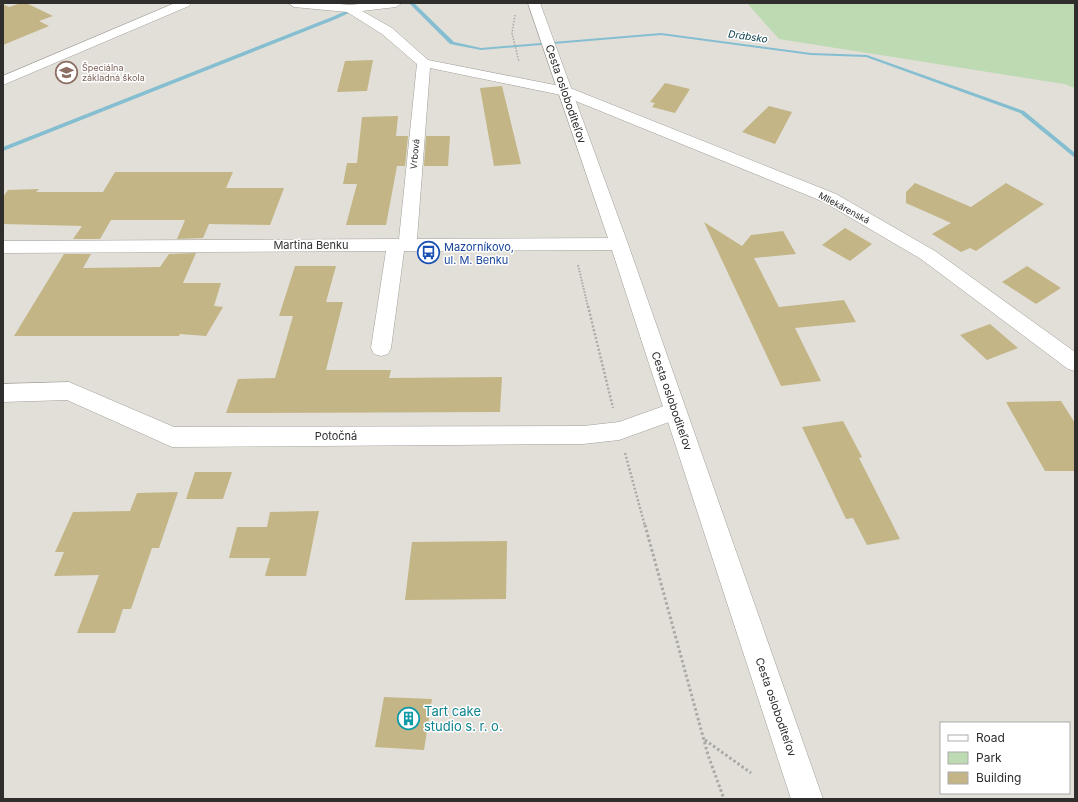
<svg xmlns="http://www.w3.org/2000/svg" width="1078" height="802" font-family="Inter,sans-serif">
  <style>
    .green { fill: #bddab3 }
    .lines { fill: none; stroke-linecap: round; stroke-linejoin: round }
    .stream { fill: #84bed0; fill-rule: evenodd }
    .building { fill: #c3b585 }
    .minor-casing { stroke: #a19f99; stroke-width: 1 }
    .major-casing { stroke: #a19f99; stroke-width: 1 }
    .path-far3 { stroke: #aaa9a3; stroke-width: 1.5; stroke-dasharray: 1.5 1.5; stroke-linecap: butt }
    .path-far2 { stroke: #aaa9a3; stroke-width: 2; stroke-dasharray: 1.5 1.5; stroke-linecap: butt }
    .path-far1 { stroke: #aaa9a3; stroke-width: 2.5; stroke-dasharray: 2 2; stroke-linecap: butt }
    .path { stroke: #aaa9a3; stroke-width: 3; stroke-dasharray: 2.5 2.5; stroke-linecap: butt }
    .minor { fill: #fff; fill-rule: evenodd }
    .major { fill: #fff; fill-rule: evenodd }
    .labels { text-anchor: middle; stroke-width: 3; stroke-linejoin: round; paint-order: stroke }
    .far-education-label { font-size: 9px; fill: #785e54; stroke: #fff; text-anchor: start }
    .far-street-label { font-size: 9px; fill: #2f2e2c; stroke: #fff }
    .far-water-label { font-size: 10px; font-style: italic; fill: #003643; stroke: #fff }
    .street-label { font-size: 11px; fill: #2f2e2c; stroke: #fff }
    .transit-label { font-size: 11px; fill: #164399; stroke: #fff; text-anchor: start }
    .near-culture-label { font-size: 13px; fill: #0d838f; stroke: #fff; text-anchor: start }
  </style>
  <rect width="100%" height="100%" fill="#e1dfd8"/>
  <polygon class="green" points="747,3 1075,3 1075,88 1064,84 779,39"/>
  <g class="lines">
    <g class="stream">
      <polygon points="364,3 370,3 336,19 3,151 3,147 332,17"/>
      <polygon points="409,3 414,3 454,42 481,48 661,33 811,53 867,55 1024,111 1075,153 1075,158 1020,113 866,57 811,55 661,35 481,50 450,44"/>
    </g>
  </g>
  <g class="building">
    <polygon points="21,3 26,3 53,16 39,21 49,26 3,45 3,4 9,7"/>
    <polygon points="373,60 367,91 337,92 345,61"/>
    <polygon points="665,83 690,89 675,113 652,107 655,103 650,102"/>
    <polygon points="502,86 521,164 494,166 480,88"/>
    <polygon points="769,106 792,112 775,144 742,132"/>
    <polygon points="398,116 396,136 408,136 405,166 397,166 386,225 346,225 357,184 343,184 347,163 357,163 362,117"/>
    <polygon points="426,136 450,136 448,166 424,166"/>
    <polygon points="115,172 233,172 226,188 284,188 270,225 209,224 203,238 177,239 185,220 111,220 100,239 73,239 82,226 3,224 3,197 8,190 39,189 36,192 103,192"/>
    <polygon points="915,183 971,207 1006,183 1044,204 976,251 970,248 961,252 932,234 951,223 906,203 906,192"/>
    <polygon points="704,222 742,246 751,235 783,231 796,254 754,258 779,307 844,300 856,322 795,328 821,381 781,386"/>
    <polygon points="845,228 872,244 850,261 822,245"/>
    <polygon points="196,253 183,283 221,283 214,306 223,307 206,336 180,334 179,336 14,336 64,254 91,254 83,268 160,267 169,254"/>
    <polygon points="295,266 336,266 326,302 343,302 326,370 391,370 389,378 502,377 500,412 226,413 238,379 275,378 293,316 279,316"/>
    <polygon points="1027,266 1061,288 1036,304 1002,282"/>
    <polygon points="990,324 1018,348 987,360 960,335"/>
    <polygon points="1061,401 1075,423 1075,471 1045,471 1006,402"/>
    <polygon points="843,421 862,457 859,458 900,539 867,545 853,518 846,519 802,427"/>
    <polygon points="195,472 232,472 223,499 186,499"/>
    <polygon points="178,492 159,548 152,548 131,609 123,609 115,633 77,633 99,575 54,576 64,552 55,552 73,512 130,511 137,493"/>
    <polygon points="319,511 306,576 265,576 270,558 229,558 237,527 267,527 270,512"/>
    <polygon points="507,541 506,599 405,600 412,542"/>
    <polygon points="384,697 432,699 424,750 375,747"/>
  </g>
  <g class="lines">
    <defs>
      <g id="minor">
        <polygon points="175,3 191,3 189,6 3,85 3,76"/>
        <polygon points="288,3 329,3 350,5 368,3 402,3 396,7 362,11 392,28 428,60 570,88 836,194 935,251 1075,352 1075,371 1068,369 921,259 824,202 561,95 430,68 417,239 619,238 625,240 628,244 625,248 619,250 404,251 391,348 388,354 381,356 374,354 371,348 386,251 3,253 3,241 399,239 417,64 382,34 347,12 294,7"/>
        <polygon points="69,382 174,427 583,426 619,422 675,402 683,405 686,411 683,417 619,440 583,444 172,447 67,400 3,402 3,384"/>
      </g>
      <polygon id="major" points="528,3 540,3 628,244 823,799 791,799 610,244"/>
    </defs>
    <use href="#minor" class="minor-casing"/>
    <use href="#major" class="major-casing"/>
    <polyline class="path-far3" points="515,15 512,33 519,62"/>
    <polyline class="path-far2" points="578,265 588,307"/>
    <g class="path-far1">
      <polyline points="588,306 613,408"/>
      <polyline points="625,453 645,526"/>
    </g>
    <g class="path">
      <polyline points="645,525 708,755 724,799"/>
      <polyline points="705,740 751,773"/>
    </g>
    <use href="#minor" class="minor"/>
    <use href="#major" class="major"/>
  </g>
  <defs>
    <symbol id="school-ring" viewBox="-11 -11 22 22"><circle r="9.5" fill="#fff" stroke="#8d6e63" stroke-width="1.5"/><path d="M0-5L7-2L0 1L-7-2ZM-4 1L0 2.5L4 1V4Q0 6-4 4Z" fill="#8d6e63"/></symbol>
    <symbol id="bus-ring" viewBox="-11 -11 22 22"><circle r="9.5" fill="#fff" stroke="#1a4fb4" stroke-width="1.5"/><path d="M-5-6H5V4H4V6H2V4H-2V6H-4V4H-5ZM-3.5-4V0h7V-4ZM-3.5 1.2v1.5H-2V1.2ZM2 1.2v1.5H3.5V1.2Z" fill="#1a4fb4"/></symbol>
    <symbol id="building-ring" viewBox="-11 -11 22 22"><circle r="9.5" fill="#fff" stroke="#0f9aa8" stroke-width="1.5"/><path d="M-4-6H4V6H1V3H-1V6H-4ZM-2.5-4.3h1.7v1.8h-1.7ZM.8-4.3h1.7v1.8H.8ZM-2.5-1h1.7V.8h-1.7ZM.8-1h1.7V.8H.8Z" fill="#0f9aa8"/></symbol>
  </defs>
  <g fill-rule="evenodd">
    <use href="#school-ring" x="54" y="60" width="25" height="25"/>
    <use href="#bus-ring" x="416" y="240" width="25" height="25"/>
    <use href="#building-ring" x="396" y="706" width="25" height="25"/>
  </g>
  <g class="labels">
    <g class="far-education-label">
      <text x="82" y="71">Špeciálna<tspan x="82" dy="10">základná škola</tspan></text>
    </g>
    <g class="far-street-label">
      <text transform="translate(415 154) rotate(-84)" y="3">Vrbová</text>
      <text transform="translate(844 208) rotate(28)" y="3">Mliekárenská</text>
    </g>
    <g class="far-water-label">
      <text transform="translate(748 36) rotate(8)" y="4">Drábsko</text>
    </g>
    <g class="street-label">
      <text transform="translate(566 94) rotate(71)" y="4">Cesta osloboditeľov</text>
      <text x="311" y="249">Martina Benku</text>
      <text transform="translate(672 401) rotate(71)" y="4">Cesta osloboditeľov</text>
      <text x="336" y="440">Potočná</text>
      <text transform="translate(776 707) rotate(71)" y="4">Cesta osloboditeľov</text>
    </g>
    <g class="transit-label">
      <text x="444" y="251">Mazorníkovo,<tspan x="444" dy="13">ul. M. Benku</tspan></text>
    </g>
    <g class="near-culture-label">
      <text x="424" y="716">Tart cake<tspan x="424" dy="15">studio s. r. o.</tspan></text>
    </g>
  </g>
  <rect width="1078" height="802" fill="none" stroke="#2f2e2c" stroke-width="8"/>
  <rect x="940" y="722" width="130" height="72" fill="#ffffff" stroke="#acabab"/>
  <rect x="948" y="735" width="20" height="6" fill="#ffffff" stroke="#acabab"/>
  <text x="976" y="742" font-size="12" fill="#2f2e2c">Road</text>
  <rect x="948" y="752" width="20" height="12" fill="#bddab3" stroke="#acabab"/>
  <text x="976" y="762" font-size="12" fill="#2f2e2c">Park</text>
  <rect x="948" y="772" width="20" height="12" fill="#c3b585" stroke="#acabab"/>
  <text x="976" y="782" font-size="12" fill="#2f2e2c">Building</text>
</svg>
